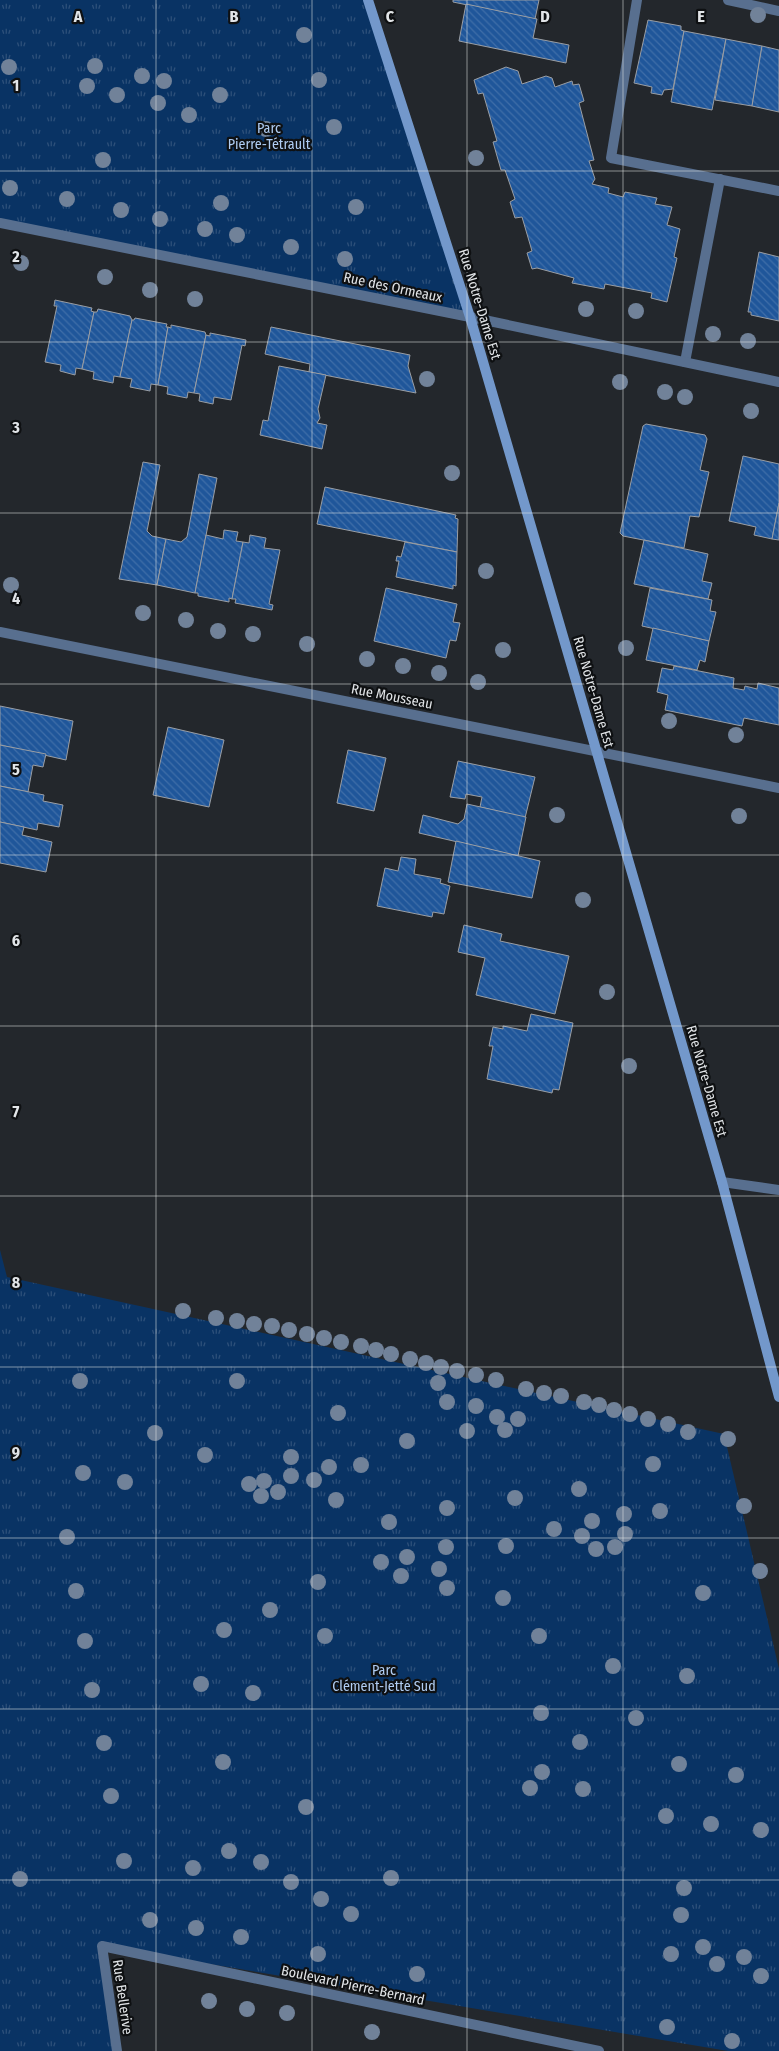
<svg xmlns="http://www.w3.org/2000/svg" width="779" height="2051" font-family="'Fira Sans Condensed',sans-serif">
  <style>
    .park { fill: url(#park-tufts) }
    .building { fill: url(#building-back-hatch); stroke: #9a9ea4 }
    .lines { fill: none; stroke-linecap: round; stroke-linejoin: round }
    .service { stroke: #586f8f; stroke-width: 10 }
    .minor { stroke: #586f8f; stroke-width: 10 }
    .tertiary { stroke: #586f8f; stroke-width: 10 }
    .secondary { stroke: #7398cb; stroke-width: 10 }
    .tree { fill: #718299 }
    .grid { fill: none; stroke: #e2e5e8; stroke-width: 1; stroke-opacity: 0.55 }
    .labels { text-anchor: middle; stroke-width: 4.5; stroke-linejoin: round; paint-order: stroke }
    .park-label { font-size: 14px; fill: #b0cdf3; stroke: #0e1012 }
    .street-label { font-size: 14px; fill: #e2e5e8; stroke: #0e1012 }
    .grid-label { font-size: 16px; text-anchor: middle; font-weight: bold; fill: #e2e5e8; stroke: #0e1012; stroke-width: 4.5; stroke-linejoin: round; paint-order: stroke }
  </style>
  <defs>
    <pattern id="park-tufts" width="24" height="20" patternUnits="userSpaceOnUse" patternTransform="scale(1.25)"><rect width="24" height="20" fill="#093364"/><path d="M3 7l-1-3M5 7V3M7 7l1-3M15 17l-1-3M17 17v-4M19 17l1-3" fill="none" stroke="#2d507a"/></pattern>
    <pattern id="building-back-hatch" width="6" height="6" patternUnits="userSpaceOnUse" patternTransform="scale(1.25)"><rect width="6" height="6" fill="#1f569a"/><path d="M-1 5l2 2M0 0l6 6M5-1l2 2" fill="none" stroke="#3f6ea8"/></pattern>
  </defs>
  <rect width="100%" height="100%" fill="#23272c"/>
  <g class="park">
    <polygon points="0,0 370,0 470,317 0,219"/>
    <polygon points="0,1250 7,1277 724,1434 779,1669 779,2051 728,2051 102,1946 117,2051 0,2051"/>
  </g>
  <g class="building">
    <polygon points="453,0 539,0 535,19 453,2"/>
    <polygon points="466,4 537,19 533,38 569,45 566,63 459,41"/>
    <polygon points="648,20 681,26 681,30 684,31 673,89 664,90 662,95 651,93 652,87 634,83"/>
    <polygon points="684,31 726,39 712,110 671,102"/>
    <polygon points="726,39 762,46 752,106 715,100"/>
    <polygon points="762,46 779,50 779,112 752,106"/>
    <polygon points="506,67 518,71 522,84 546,76 552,78 555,87 572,81 573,85 579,84 584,101 579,103 594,160 589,161 595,179 592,184 609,188 608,193 623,197 625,192 657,198 655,204 672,207 667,225 680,229 674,257 677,258 667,302 651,298 652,293 605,284 604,289 572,283 574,278 537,268 532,269 527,253 532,251 522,217 515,218 510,202 515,199 505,170 501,170 493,142 497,141 483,93 478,94 474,80"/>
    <polygon points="759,252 779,257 779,321 751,315 751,312 748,312"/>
    <polygon points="55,300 92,308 91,311 94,312 82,369 76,368 75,375 60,371 61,365 45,362 57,306 54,306"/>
    <polygon points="98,309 130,316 132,320 120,377 114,376 113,383 93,379 94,372 82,369 94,312 97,312"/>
    <polygon points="135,318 167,324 166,327 168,327 158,385 151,384 150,391 130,387 132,379 120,377 132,320 134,320"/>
    <polygon points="171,325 205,332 206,335 194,393 188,392 187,398 167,394 168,387 158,385 168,327 171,328"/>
    <polygon points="271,327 410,355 408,366 416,393 309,372 310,364 265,354"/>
    <polygon points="210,333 246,340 245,346 242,345 231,400 214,397 213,404 199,401 200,394 194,393 206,335 210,336"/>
    <polygon points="279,366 326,375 318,409 320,418 317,423 327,425 322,449 260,435 263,420 268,421"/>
    <polygon points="646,424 705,435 707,439 700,470 709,472 699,517 690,516 684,548 623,536 620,533 643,426"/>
    <polygon points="743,456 779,464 779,503 772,539 754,535 756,527 729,521"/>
    <polygon points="143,462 160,465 147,531 152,536 166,539 157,585 119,579"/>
    <polygon points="199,474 217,478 195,593 157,585 166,539 181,542 187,537"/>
    <polygon points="325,487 456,515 455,518 458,519 457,552 317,524"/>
    <polygon points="779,503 779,540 772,539"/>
    <polygon points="224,530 238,532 236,541 243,542 232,599 229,598 229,602 198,596 198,593 195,593 206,535 223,539"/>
    <polygon points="250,535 266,538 264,548 280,550 269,604 273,605 272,610 235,603 236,599 232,599 243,542 249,543"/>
    <polygon points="644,540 708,554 702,581 712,583 708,599 634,584"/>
    <polygon points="405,542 457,552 456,586 453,585 453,589 396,577 399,561 396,561 397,556 401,557"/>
    <polygon points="386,588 457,604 453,622 460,623 456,641 450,640 446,658 374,641"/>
    <polygon points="650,588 712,600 710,611 716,612 709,641 642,626"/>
    <polygon points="653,628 709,641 705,662 700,660 697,670 646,660"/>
    <polygon points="674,666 734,678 733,688 744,690 745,686 757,689 758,683 779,688 779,725 744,718 742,726 665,710 668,695 657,692 662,668 673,670"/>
    <polygon points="0,706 73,721 66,760 0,745"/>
    <polygon points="168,727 224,740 209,807 153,795"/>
    <polygon points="0,745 46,754 43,767 33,765 28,792 0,786"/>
    <polygon points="348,750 386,758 374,811 337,803"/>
    <polygon points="458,761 535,777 525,818 480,807 482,797 466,794 465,799 450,797"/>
    <polygon points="0,786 44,795 43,801 63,805 59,827 38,823 37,830 0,822"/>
    <polygon points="467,804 526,817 518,856 419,833 423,815 458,824 464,819"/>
    <polygon points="0,822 24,827 22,835 52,842 46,872 0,863"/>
    <polygon points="456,841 540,861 532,898 448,882"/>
    <polygon points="401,857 416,859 414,874 441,879 440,883 450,886 444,914 433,912 432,917 377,906 385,868 398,871"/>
    <polygon points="464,925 502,934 500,941 569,956 555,1014 476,995 485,958 458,952"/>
    <polygon points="531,1014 573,1023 559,1090 553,1089 552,1093 487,1079 493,1046 489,1046 493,1027 503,1029 503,1026 527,1031"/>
  </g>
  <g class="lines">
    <g class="service">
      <polyline points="637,0 611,158 779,191"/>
      <polyline points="685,362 720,179"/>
    </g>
    <g class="minor">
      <polyline points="728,0 779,11"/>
      <polyline points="0,223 470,317"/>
      <polyline points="0,632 779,788"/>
      <polyline points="722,1182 779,1190"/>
      <polyline points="117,2051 102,1946 599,2051"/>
    </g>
    <polyline class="tertiary" points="470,317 779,382"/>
    <polyline class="secondary" points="368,0 470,317 722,1182 779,1397"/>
  </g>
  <g class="tree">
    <circle cx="758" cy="15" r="8"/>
    <circle cx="304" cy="35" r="8"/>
    <circle cx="95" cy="66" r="8"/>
    <circle cx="9" cy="67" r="8"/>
    <circle cx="142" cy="76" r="8"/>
    <circle cx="319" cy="80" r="8"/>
    <circle cx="164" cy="81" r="8"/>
    <circle cx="87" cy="86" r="8"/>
    <circle cx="117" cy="95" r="8"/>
    <circle cx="220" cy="95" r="8"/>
    <circle cx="158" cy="103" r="8"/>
    <circle cx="189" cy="115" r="8"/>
    <circle cx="334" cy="127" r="8"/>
    <circle cx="266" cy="129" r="8"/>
    <circle cx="476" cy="158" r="8"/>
    <circle cx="103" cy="160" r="8"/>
    <circle cx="10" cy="188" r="8"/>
    <circle cx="67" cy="199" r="8"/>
    <circle cx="221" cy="203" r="8"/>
    <circle cx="356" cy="207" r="8"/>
    <circle cx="121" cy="210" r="8"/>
    <circle cx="160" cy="219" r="8"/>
    <circle cx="205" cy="229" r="8"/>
    <circle cx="237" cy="235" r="8"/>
    <circle cx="291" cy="247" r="8"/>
    <circle cx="345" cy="259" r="8"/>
    <circle cx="21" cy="263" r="8"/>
    <circle cx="105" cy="277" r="8"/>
    <circle cx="150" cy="290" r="8"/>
    <circle cx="195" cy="299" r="8"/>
    <circle cx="586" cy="309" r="8"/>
    <circle cx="636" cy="311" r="8"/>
    <circle cx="713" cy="334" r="8"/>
    <circle cx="748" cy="341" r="8"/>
    <circle cx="427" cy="379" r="8"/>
    <circle cx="620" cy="382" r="8"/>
    <circle cx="665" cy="392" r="8"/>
    <circle cx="685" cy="397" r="8"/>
    <circle cx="751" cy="411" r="8"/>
    <circle cx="452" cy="473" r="8"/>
    <circle cx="486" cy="571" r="8"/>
    <circle cx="11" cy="585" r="8"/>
    <circle cx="143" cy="613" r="8"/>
    <circle cx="186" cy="620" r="8"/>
    <circle cx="218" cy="631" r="8"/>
    <circle cx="253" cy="634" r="8"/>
    <circle cx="307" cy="644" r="8"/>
    <circle cx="626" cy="648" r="8"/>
    <circle cx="503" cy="650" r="8"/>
    <circle cx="367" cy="659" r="8"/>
    <circle cx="403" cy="666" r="8"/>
    <circle cx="439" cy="673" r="8"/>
    <circle cx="478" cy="682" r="8"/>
    <circle cx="669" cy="721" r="8"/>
    <circle cx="736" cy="735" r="8"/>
    <circle cx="557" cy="815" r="8"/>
    <circle cx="739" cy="816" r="8"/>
    <circle cx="583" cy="900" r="8"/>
    <circle cx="607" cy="992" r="8"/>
    <circle cx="629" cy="1066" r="8"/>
    <circle cx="183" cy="1311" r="8"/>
    <circle cx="216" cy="1318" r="8"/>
    <circle cx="237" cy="1321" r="8"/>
    <circle cx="254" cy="1324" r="8"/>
    <circle cx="272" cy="1326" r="8"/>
    <circle cx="289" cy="1330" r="8"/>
    <circle cx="307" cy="1334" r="8"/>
    <circle cx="324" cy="1338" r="8"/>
    <circle cx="341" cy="1342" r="8"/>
    <circle cx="361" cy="1346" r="8"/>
    <circle cx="376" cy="1350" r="8"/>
    <circle cx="391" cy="1354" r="8"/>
    <circle cx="410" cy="1359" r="8"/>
    <circle cx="426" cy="1363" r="8"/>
    <circle cx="441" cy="1367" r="8"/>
    <circle cx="457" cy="1371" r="8"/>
    <circle cx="476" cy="1375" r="8"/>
    <circle cx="496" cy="1380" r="8"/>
    <circle cx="80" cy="1381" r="8"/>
    <circle cx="237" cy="1381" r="8"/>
    <circle cx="438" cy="1383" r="8"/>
    <circle cx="526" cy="1389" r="8"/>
    <circle cx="544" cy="1393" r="8"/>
    <circle cx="561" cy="1396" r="8"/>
    <circle cx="447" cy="1402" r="8"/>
    <circle cx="584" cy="1402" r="8"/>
    <circle cx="599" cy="1405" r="8"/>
    <circle cx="476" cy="1406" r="8"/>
    <circle cx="614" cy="1410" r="8"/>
    <circle cx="338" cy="1413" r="8"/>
    <circle cx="630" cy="1414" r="8"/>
    <circle cx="497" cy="1417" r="8"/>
    <circle cx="518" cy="1419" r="8"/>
    <circle cx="648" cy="1419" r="8"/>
    <circle cx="668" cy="1424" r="8"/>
    <circle cx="505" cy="1430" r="8"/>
    <circle cx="467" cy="1431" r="8"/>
    <circle cx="688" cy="1432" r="8"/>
    <circle cx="155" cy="1433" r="8"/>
    <circle cx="728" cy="1439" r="8"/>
    <circle cx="407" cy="1441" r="8"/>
    <circle cx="205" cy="1455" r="8"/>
    <circle cx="291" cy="1457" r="8"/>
    <circle cx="653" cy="1464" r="8"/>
    <circle cx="361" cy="1465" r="8"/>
    <circle cx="329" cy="1467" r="8"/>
    <circle cx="83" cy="1473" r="8"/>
    <circle cx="291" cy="1476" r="8"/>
    <circle cx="314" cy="1480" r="8"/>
    <circle cx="264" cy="1481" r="8"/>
    <circle cx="125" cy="1482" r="8"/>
    <circle cx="249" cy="1484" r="8"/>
    <circle cx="579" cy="1489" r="8"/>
    <circle cx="278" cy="1492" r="8"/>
    <circle cx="261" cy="1496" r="8"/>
    <circle cx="515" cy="1498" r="8"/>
    <circle cx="336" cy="1500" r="8"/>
    <circle cx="744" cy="1506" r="8"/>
    <circle cx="447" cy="1508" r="8"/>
    <circle cx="660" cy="1511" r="8"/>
    <circle cx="624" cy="1514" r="8"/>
    <circle cx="592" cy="1521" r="8"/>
    <circle cx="389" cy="1522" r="8"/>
    <circle cx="554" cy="1529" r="8"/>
    <circle cx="625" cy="1534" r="8"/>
    <circle cx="582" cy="1536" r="8"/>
    <circle cx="67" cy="1537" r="8"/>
    <circle cx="506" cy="1546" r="8"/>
    <circle cx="446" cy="1547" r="8"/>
    <circle cx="615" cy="1547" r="8"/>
    <circle cx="596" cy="1549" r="8"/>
    <circle cx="407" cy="1557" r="8"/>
    <circle cx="381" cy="1562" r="8"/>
    <circle cx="439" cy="1569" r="8"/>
    <circle cx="760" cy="1571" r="8"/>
    <circle cx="401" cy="1576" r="8"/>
    <circle cx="318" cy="1582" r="8"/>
    <circle cx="447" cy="1588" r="8"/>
    <circle cx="76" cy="1591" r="8"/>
    <circle cx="703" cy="1593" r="8"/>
    <circle cx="503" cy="1598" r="8"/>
    <circle cx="270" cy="1610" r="8"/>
    <circle cx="224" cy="1630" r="8"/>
    <circle cx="325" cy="1636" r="8"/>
    <circle cx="539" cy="1636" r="8"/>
    <circle cx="85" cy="1641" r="8"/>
    <circle cx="613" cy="1666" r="8"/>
    <circle cx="687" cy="1676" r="8"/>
    <circle cx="201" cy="1684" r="8"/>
    <circle cx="92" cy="1690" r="8"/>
    <circle cx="253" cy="1693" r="8"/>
    <circle cx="541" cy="1713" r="8"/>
    <circle cx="636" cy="1718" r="8"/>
    <circle cx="580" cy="1742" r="8"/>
    <circle cx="104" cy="1743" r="8"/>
    <circle cx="223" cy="1762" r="8"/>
    <circle cx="679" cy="1764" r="8"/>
    <circle cx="542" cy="1772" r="8"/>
    <circle cx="736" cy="1775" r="8"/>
    <circle cx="530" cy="1788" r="8"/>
    <circle cx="583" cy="1789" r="8"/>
    <circle cx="111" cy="1796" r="8"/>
    <circle cx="306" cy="1807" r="8"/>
    <circle cx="666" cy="1816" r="8"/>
    <circle cx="711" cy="1824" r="8"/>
    <circle cx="761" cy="1830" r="8"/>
    <circle cx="229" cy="1851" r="8"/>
    <circle cx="124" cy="1861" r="8"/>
    <circle cx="261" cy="1862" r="8"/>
    <circle cx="193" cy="1868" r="8"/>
    <circle cx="391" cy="1878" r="8"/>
    <circle cx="20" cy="1879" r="8"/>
    <circle cx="291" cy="1882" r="8"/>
    <circle cx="684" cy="1888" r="8"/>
    <circle cx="321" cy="1899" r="8"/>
    <circle cx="351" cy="1914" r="8"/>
    <circle cx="681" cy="1915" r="8"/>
    <circle cx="150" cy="1920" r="8"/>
    <circle cx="196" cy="1928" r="8"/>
    <circle cx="241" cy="1937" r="8"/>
    <circle cx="703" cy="1947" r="8"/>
    <circle cx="318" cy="1954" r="8"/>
    <circle cx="671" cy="1954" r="8"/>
    <circle cx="744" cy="1957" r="8"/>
    <circle cx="717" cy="1964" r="8"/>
    <circle cx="417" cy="1974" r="8"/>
    <circle cx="761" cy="1976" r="8"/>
    <circle cx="209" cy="2001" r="8"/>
    <circle cx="247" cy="2009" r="8"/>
    <circle cx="287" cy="2013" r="8"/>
    <circle cx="667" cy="2027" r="8"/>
    <circle cx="372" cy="2032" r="8"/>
    <circle cx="732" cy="2041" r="8"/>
  </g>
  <path class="grid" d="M156,0V2051M312,0V2051M467,0V2051M623,0V2051M0,171H779M0,342H779M0,513H779M0,684H779M0,855H779M0,1026H779M0,1196H779M0,1367H779M0,1538H779M0,1709H779M0,1880H779"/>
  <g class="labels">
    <g class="park-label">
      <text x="269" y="133">Parc<tspan x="269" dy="16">Pierre-Tétrault</tspan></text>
      <text x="384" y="1675">Parc<tspan x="384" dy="16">Clément-Jetté Sud</tspan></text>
    </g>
    <g class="street-label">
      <text transform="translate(393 287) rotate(12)" y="5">Rue des Ormeaux</text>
      <text transform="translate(480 304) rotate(73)" y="5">Rue Notre-Dame Est</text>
      <text transform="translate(594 692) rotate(74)" y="5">Rue Notre-Dame Est</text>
      <text transform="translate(392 696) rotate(11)" y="5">Rue Mousseau</text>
      <text transform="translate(707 1081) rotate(74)" y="5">Rue Notre-Dame Est</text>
      <text transform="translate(353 1985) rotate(12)" y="5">Boulevard Pierre-Bernard</text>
      <text transform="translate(123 1997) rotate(82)" y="5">Rue Bellerive</text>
    </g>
  </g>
  <g class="grid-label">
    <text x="78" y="22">A</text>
    <text x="234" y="22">B</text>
    <text x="390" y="22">C</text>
    <text x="545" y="22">D</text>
    <text x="701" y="22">E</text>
    <text x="16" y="91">1</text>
    <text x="16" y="262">2</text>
    <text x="16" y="433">3</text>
    <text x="16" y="604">4</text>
    <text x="16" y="775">5</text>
    <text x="16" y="946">6</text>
    <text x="16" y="1117">7</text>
    <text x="16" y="1288">8</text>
    <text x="16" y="1458">9</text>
  </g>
</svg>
